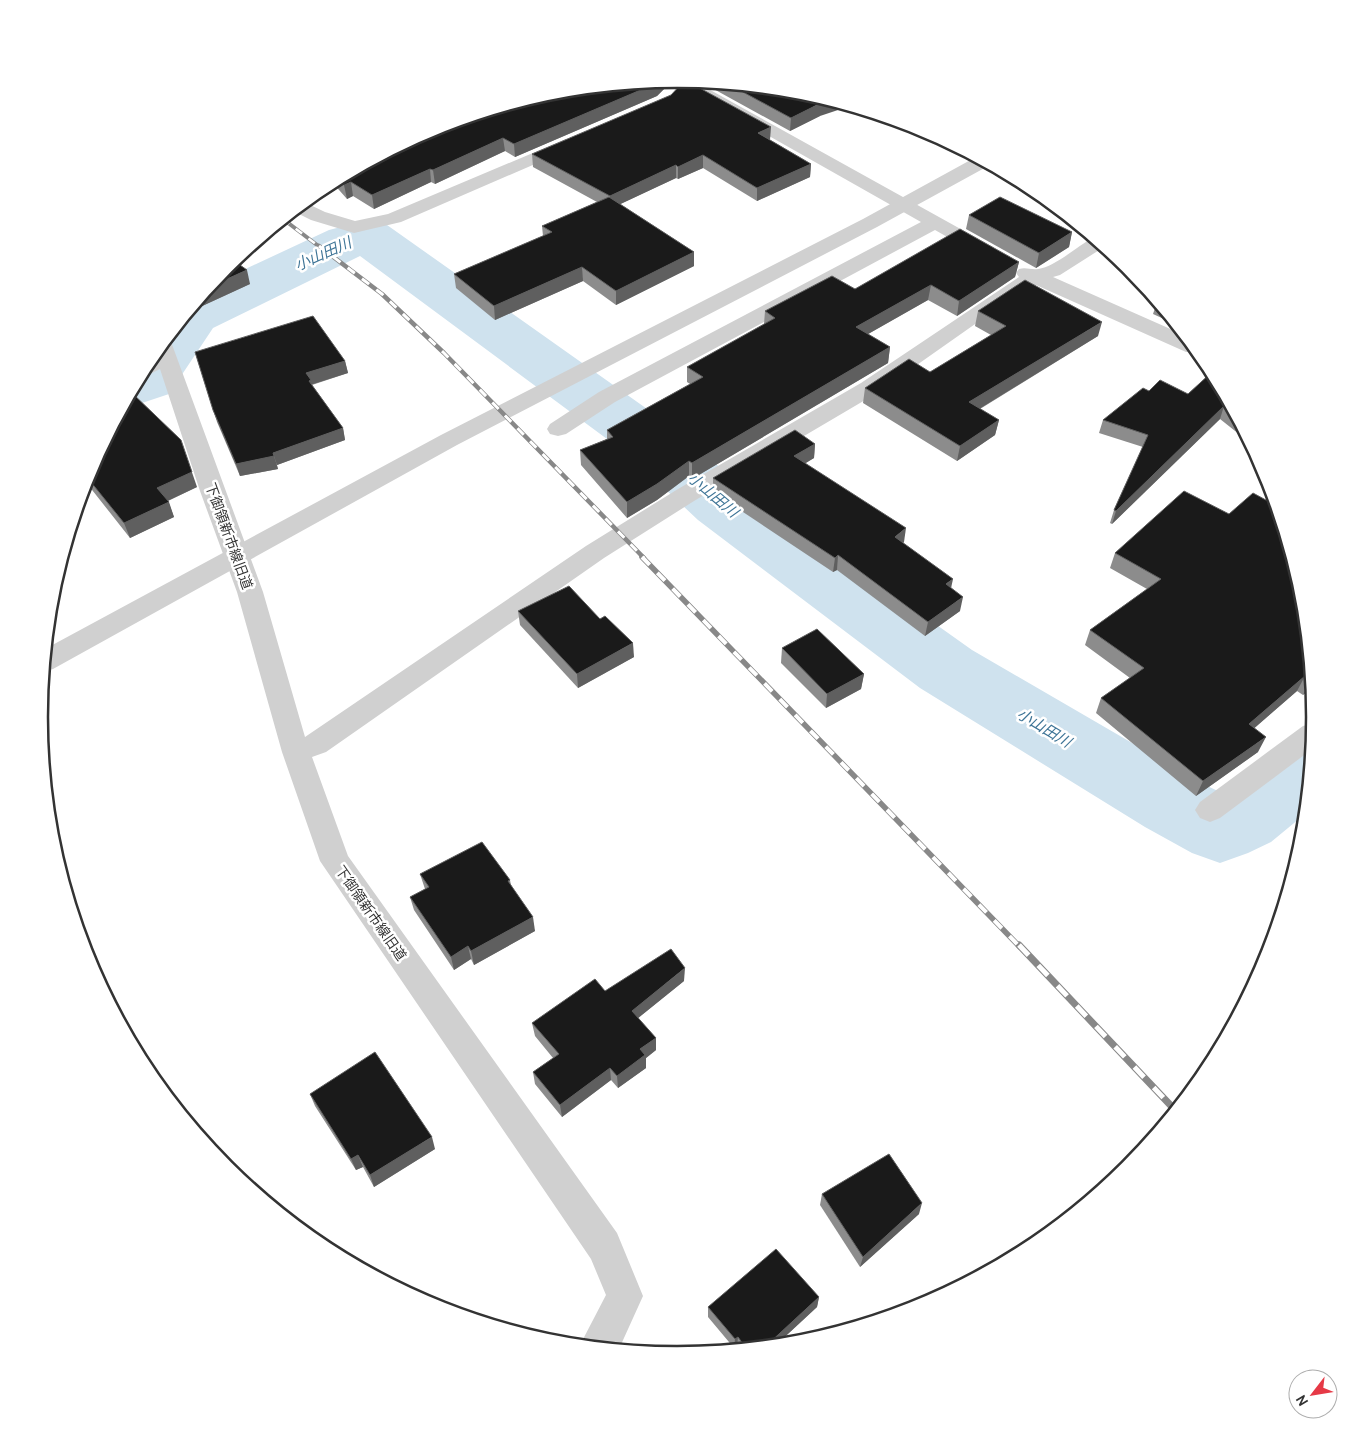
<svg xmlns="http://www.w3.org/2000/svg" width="1353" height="1434" font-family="Cabin,'Noto Sans JP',sans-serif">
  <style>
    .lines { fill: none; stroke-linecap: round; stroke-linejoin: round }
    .river { fill: #cfe2ee; fill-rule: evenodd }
    .minor { fill: #d0d0d0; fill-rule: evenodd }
    .tertiary { fill: #d0d0d0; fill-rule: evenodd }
    .rail-far3-casing { stroke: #888; stroke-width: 4 }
    .rail-far2-casing { stroke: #888; stroke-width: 4.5 }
    .rail-far1-casing { stroke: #888; stroke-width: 5.5 }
    .rail-casing { stroke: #888; stroke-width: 7 }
    .rail-far3 { stroke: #fff; stroke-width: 2.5; stroke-dasharray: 8; stroke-linecap: butt }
    .rail-far2 { stroke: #fff; stroke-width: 3; stroke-dasharray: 9; stroke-linecap: butt }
    .rail-far1 { stroke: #fff; stroke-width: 4; stroke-dasharray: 11; stroke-linecap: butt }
    .rail { stroke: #fff; stroke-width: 5; stroke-dasharray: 14; stroke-linecap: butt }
    .wall { fill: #8c8c8c }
    .shaded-wall { fill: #5f5f5f }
    .building { fill: #1a1a1a; stroke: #5f5f5f }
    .labels { text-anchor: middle; stroke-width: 5; stroke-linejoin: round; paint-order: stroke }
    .street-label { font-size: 14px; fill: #333; stroke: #fff }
    .water-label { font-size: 15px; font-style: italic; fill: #3f7597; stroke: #fff }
    .rim { fill: none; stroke: #333; stroke-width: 2.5 }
  </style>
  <rect width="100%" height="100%" fill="#fff"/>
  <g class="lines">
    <polygon class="river" points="368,220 387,225 674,428 744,488 972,650 1201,783 1220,792 1283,744 1312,735 1305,814 1271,842 1248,853 1220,863 1192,853 1145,827 920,688 698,520 630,456 360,256 213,328 169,394 133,406 124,403 146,362 209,286 329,230"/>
    <g class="minor">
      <polygon points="677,79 694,81 993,247 996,251 993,255 986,257 979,255 935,230 615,402 566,434 558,436 550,434 547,429 550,424 599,392 921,222 670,80"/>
      <polygon points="566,139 572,140 575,144 572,148 401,222 354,233 311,220 293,211 304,202 325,212 355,221 388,214"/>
      <path d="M1093,238L1104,247L1060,275L1053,277L1184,335L1198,352H1186L1036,285L1005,303L877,393L694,501L604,558L326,752L312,757L348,856L617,1233L643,1296L619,1349L580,1345L606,1295L591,1259L320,861L282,752L237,592L200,491L160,369L152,373L140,374L146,362L166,339H170L263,592L305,737L586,546L678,489L861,383L1019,277L1016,273L1019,269C1026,267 1031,270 1038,269C1055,267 1077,246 1093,238Z"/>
      <polygon points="1314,723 1311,750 1220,818 1210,822 1200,818 1195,810 1200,802 1303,726"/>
    </g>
    <polygon class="tertiary" points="976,157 990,165 877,227 457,445 53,669 43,672 45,649 441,435 863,219"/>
    <defs>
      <polyline id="rail-far3" points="283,219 321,248"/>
      <polyline id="rail-far2" points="319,246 382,294 444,353 644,558"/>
      <polyline id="rail-far1" points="642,557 1020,947"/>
      <polyline id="rail" points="1019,945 1175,1110"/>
    </defs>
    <use href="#rail-far3" class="rail-far3-casing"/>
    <use href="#rail-far2" class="rail-far2-casing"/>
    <use href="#rail-far1" class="rail-far1-casing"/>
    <use href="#rail" class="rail-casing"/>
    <use href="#rail-far3" class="rail-far3"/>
    <use href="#rail-far2" class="rail-far2"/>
    <use href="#rail-far1" class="rail-far1"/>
    <use href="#rail" class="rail"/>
  </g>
  <g class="wall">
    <polygon points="701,82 801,92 820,116 790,131"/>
    <polygon points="670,83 657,96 515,157 505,151 435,184 431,182 374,209 353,196 347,199 332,182 433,128"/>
    <polygon points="770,140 811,164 810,177 757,201 703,168 678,179 676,178 620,204 694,252 694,266 616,305 583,281 495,320 456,288 454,274 543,236 542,226 597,202 533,167 532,154"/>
    <polygon points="969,215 1072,232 1069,247 1036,268 966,229"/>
    <polygon points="1019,262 1015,277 957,316 928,300 868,334 890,347 888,363 692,479 689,476 657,500 627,518 581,465 580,450 607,439 607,430 690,384 687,382 687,367 764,324 765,311 855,289"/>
    <polygon points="226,266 250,284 200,307 195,303"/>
    <polygon points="1157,302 1175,324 1153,314"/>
    <polygon points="978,311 1098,336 980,409 999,420 995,435 957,461 863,403 865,388 930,372 991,335 975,326"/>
    <polygon points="195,352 345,361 348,373 312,385 343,428 345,440 277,465 278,469 240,476 217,422"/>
    <polygon points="1212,372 1249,442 1220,419 1112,524 1110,523 1114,510 1143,447 1099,433 1103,420 1149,391 1188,394"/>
    <polygon points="815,444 814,458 805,463 904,542 903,543 951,588 960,611 925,636 837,570 833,572 713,492 713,478"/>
    <polygon points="87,473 197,487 168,501 174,517 130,538 85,481"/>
    <polygon points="1115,553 1302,593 1311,688 1303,695 1297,691 1254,728 1258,752 1196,796 1096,713 1101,698 1130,678 1085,645 1090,630 1147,589 1110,568"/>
    <polygon points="518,611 634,657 578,688 520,625"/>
    <polygon points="782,648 864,674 861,689 826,708 781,663"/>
    <polygon points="420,874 510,880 511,885 535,931 474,965 471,959 454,970 414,910 410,897 425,889"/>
    <polygon points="684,981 638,1018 656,1038 656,1050 646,1058 646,1068 618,1088 611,1080 562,1117 535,1084 533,1072 553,1058 535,1036 532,1023 605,991"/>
    <polygon points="310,1094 435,1149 374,1187 363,1167 356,1170 315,1106"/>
    <polygon points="822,1194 919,1214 860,1267 820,1205"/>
    <polygon points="819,1297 817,1307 776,1345 738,1349 737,1347 734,1348 708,1317 708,1307"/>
  </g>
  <g class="shaded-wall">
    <polygon points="670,80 670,83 657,96 515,157 514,144 659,81"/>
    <polygon points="830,100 850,106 820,116 790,131 791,118 821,103"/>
    <polygon points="771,127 770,140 758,133"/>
    <polygon points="503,138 505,151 435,184 433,170"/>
    <polygon points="703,155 703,168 678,179 678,167"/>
    <polygon points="811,164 810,177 757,201 757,188"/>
    <polygon points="676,165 676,178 610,209 610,196"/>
    <polygon points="430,169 431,182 374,209 372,195"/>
    <polygon points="351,182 353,196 347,199 344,185"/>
    <polygon points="1072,232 1069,247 1036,268 1039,253"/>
    <polygon points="694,252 694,266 616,305 616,291"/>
    <polygon points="1019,262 1015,277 957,316 959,301"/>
    <polygon points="582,267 583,281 495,320 494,306"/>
    <polygon points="247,270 250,284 200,307 198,300 207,288"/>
    <polygon points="931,285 928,300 854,342 856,327"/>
    <polygon points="1102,322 1098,336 966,417 969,402"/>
    <polygon points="890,347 888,363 692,479 692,463"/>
    <polygon points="345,361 348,373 310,385 306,373"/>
    <polygon points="1224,406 1220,419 1112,524 1116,511"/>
    <polygon points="999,420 995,435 957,461 960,446"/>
    <polygon points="343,428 345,440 277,465 273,453"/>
    <polygon points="815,444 814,458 793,471 794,456"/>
    <polygon points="186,455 197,487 163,503 157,488"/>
    <polygon points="274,456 278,469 240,476 236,464"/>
    <polygon points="689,461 689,476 657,500 627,518 627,502"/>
    <polygon points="169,502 174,517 130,538 124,523"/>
    <polygon points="906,528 904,542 893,551 895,537"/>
    <polygon points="838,555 837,570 833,572 835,558"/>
    <polygon points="953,579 950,593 946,584"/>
    <polygon points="963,597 960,611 925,636 928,622"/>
    <polygon points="633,643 634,657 578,688 577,674"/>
    <polygon points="864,674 861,689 826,708 827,694"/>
    <polygon points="1305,676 1297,691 1242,739 1249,724"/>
    <polygon points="1311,681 1311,688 1303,695"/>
    <polygon points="1266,737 1258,752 1196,796 1203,781"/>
    <polygon points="533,917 535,931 474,965 471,951"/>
    <polygon points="468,946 471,959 454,970 451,957"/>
    <polygon points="685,968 684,981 632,1023 632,1011"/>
    <polygon points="656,1038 656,1050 646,1058 646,1068 618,1088 617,1076 640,1049"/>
    <polygon points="610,1068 611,1080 562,1117 560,1105"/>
    <polygon points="432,1137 435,1149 374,1187 370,1175"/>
    <polygon points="358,1155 363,1167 356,1170 351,1159"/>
    <polygon points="922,1203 919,1214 860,1267 863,1257"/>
    <polygon points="819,1297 817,1307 776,1345 766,1346"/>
    <polygon points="738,1337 737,1347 734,1348 735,1339"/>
  </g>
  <g class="building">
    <polygon points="685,80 771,127 758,133 811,164 757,188 703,155 678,167 676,165 610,196 532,154 671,95"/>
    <polygon points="659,81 657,83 514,144 503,138 433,170 430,169 372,195 351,182 344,185 338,178 433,128 552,91"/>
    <polygon points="730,85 801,92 830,100 821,103 791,118"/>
    <polygon points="609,197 694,252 616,291 582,267 494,306 454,274 552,232 542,226"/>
    <polygon points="1000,197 1072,232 1039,253 969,215"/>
    <polygon points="960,229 1019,262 959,301 931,285 856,327 890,347 692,463 689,461 657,484 627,502 580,450 613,437 607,430 703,377 687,367 775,318 765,311 832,276 855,289"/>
    <polygon points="233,260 247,270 207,288 226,266"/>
    <polygon points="1025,280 1102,322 969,402 999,420 960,446 865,388 909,359 930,372 1006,326 978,311"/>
    <polygon points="313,316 345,361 306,373 311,380 309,381 343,428 273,453 274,456 236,464 213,410 195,352"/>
    <polygon points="1212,372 1234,413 1224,406 1116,511 1114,510 1148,435 1103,420 1143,388 1149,391 1160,380 1188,394"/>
    <polygon points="131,392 181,440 192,472 157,488 169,502 124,523 86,476 87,473"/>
    <polygon points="795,430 815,444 794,456 906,528 895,537 953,579 946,584 963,597 928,622 838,555 835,558 713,478"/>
    <polygon points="1184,491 1229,514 1253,493 1275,505 1302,593 1310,679 1305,676 1249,724 1266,737 1203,781 1101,698 1144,668 1090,630 1161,579 1115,553"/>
    <polygon points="569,586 600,619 605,616 633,643 577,674 518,611"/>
    <polygon points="817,629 864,674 827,694 782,648"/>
    <polygon points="482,842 510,880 508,881 533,917 471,951 468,946 451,957 410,897 429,887 420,874"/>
    <polygon points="671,949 685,968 632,1011 656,1038 640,1049 645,1055 617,1076 610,1068 560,1105 533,1072 559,1054 532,1023 595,979 605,991"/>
    <polygon points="375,1052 432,1137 370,1175 358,1155 351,1159 310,1094"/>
    <polygon points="889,1154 922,1203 863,1257 822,1194"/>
    <polygon points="776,1249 819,1297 766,1346 746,1348 738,1337 735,1339 708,1307"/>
  </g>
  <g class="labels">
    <g class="street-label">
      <text transform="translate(229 536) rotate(70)" y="5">下御領新市線旧道</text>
      <text transform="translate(371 913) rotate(55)" y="5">下御領新市線旧道</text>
    </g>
    <g class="water-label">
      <text transform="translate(323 254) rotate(-24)" y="5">小山田川</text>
      <text transform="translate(713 495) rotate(40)" y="5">小山田川</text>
      <text transform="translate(1044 728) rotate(31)" y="5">小山田川</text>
    </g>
  </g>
  <path d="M0 0H1353V1434H0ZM48 717a629 629 0 1 1 1258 0a629 629 0 1 1-1258 0Z" fill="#fff" fill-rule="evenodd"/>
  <path class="rim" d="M48 717a629 629 0 1 1 1258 0a629 629 0 1 1-1258 0Z"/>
  <g transform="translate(1313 1394) rotate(239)"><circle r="24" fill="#ffffff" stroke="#adadad"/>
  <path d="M0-4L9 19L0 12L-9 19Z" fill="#e63946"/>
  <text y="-8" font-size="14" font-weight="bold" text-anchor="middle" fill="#333333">N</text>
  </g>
</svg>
